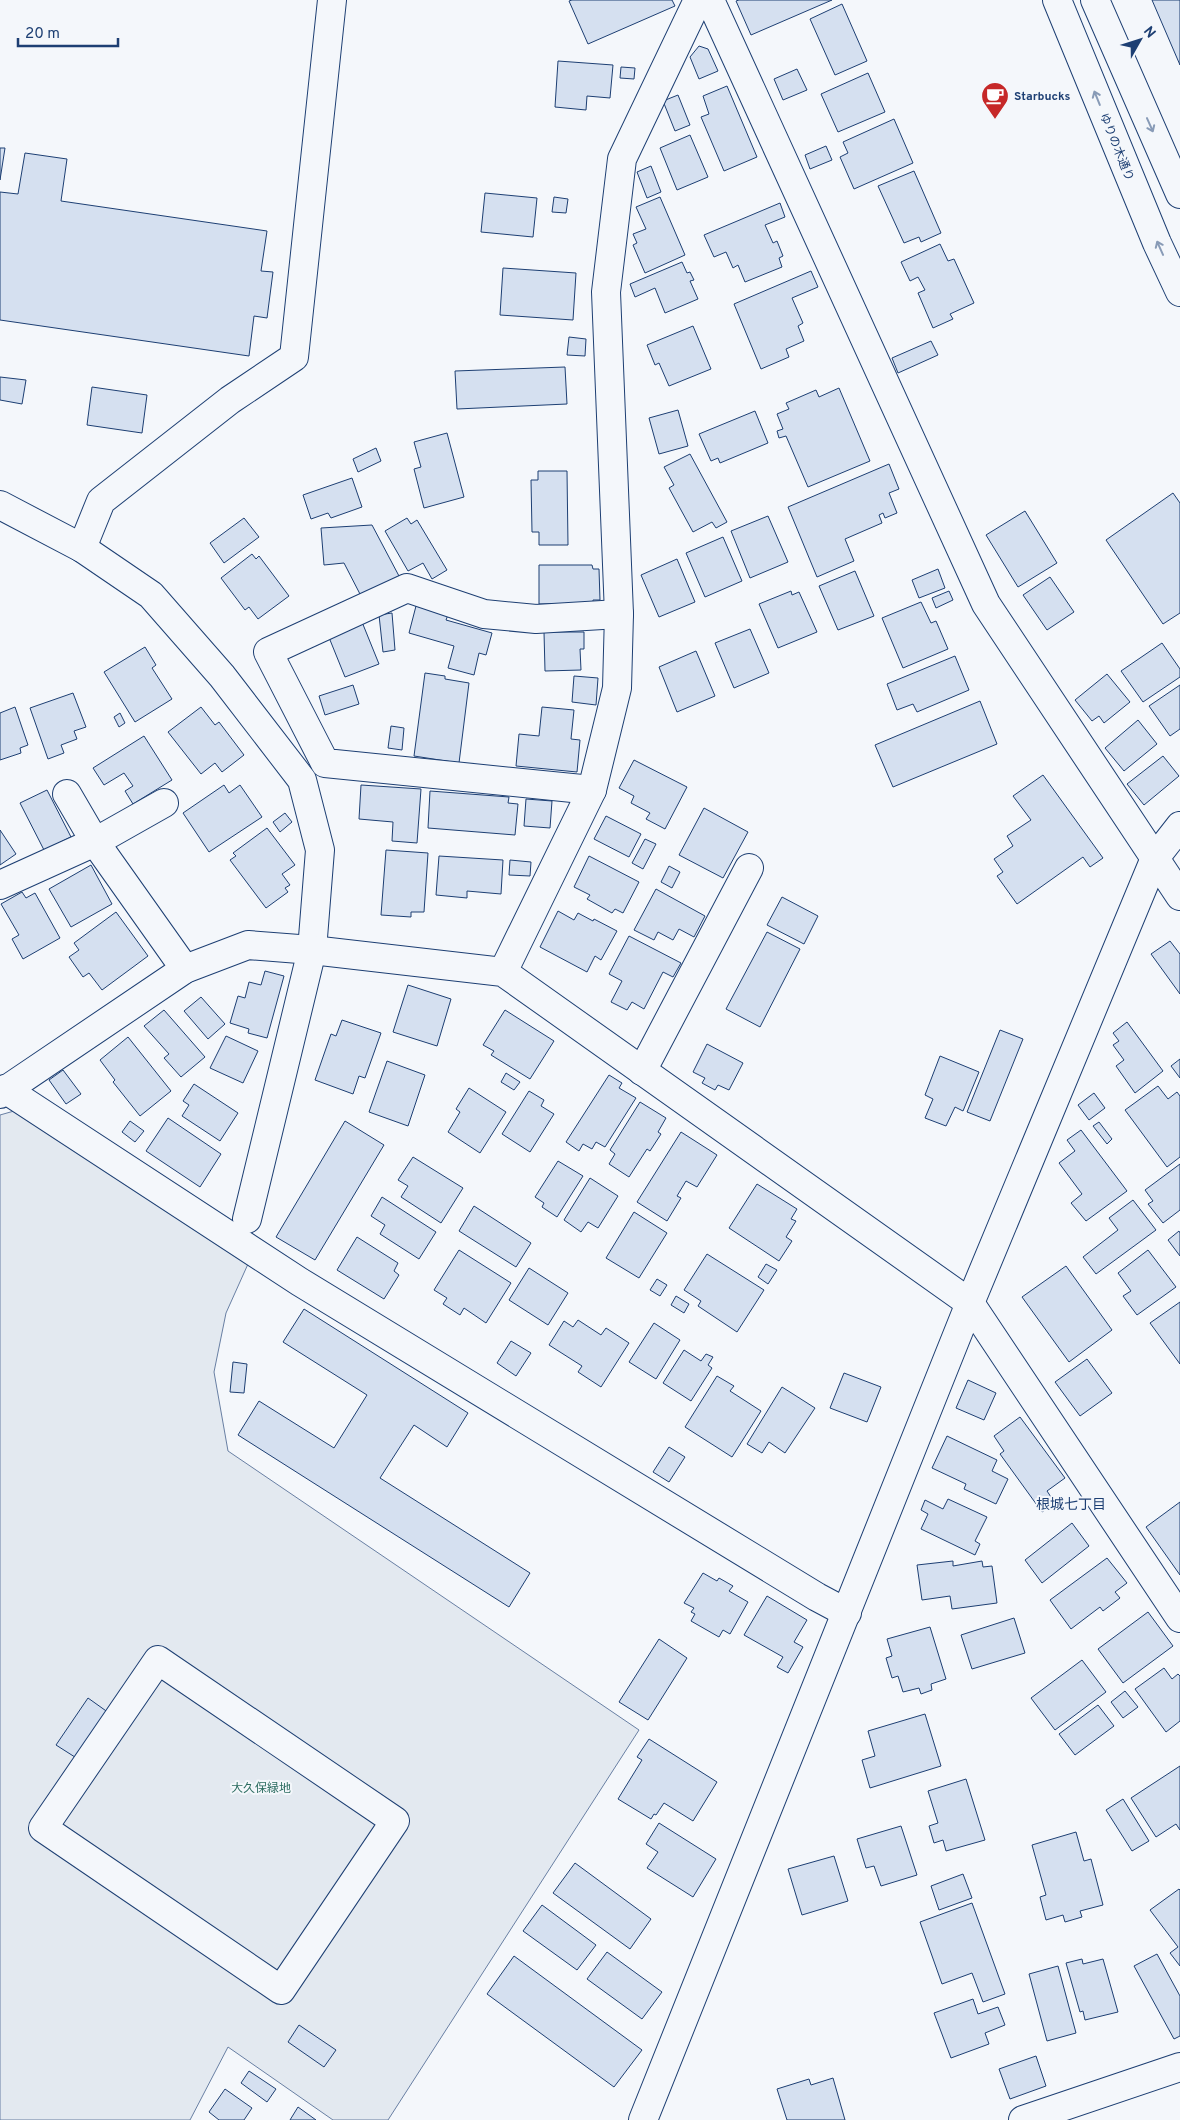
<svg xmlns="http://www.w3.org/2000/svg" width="1180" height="2120" font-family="Overpass,'Noto Sans JP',sans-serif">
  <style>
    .green { fill: #e3e9f0; stroke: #687fa3 }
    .building { fill: #d5e0f0; stroke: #1d3f73 }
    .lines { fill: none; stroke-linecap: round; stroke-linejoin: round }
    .minor-casing { stroke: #1d3f73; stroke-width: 30 }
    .minor { stroke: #f4f7fb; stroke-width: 28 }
    .oneway { stroke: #889bb7 }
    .labels { text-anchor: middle; stroke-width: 4; stroke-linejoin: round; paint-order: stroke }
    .poi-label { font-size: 12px; font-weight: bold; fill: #1d3f73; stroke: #f4f7fb; text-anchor: start }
    .street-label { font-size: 12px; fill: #1d3f73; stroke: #f4f7fb }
    .park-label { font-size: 12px; fill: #2c6c60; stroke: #f4f7fb }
    .neighbourhood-label { font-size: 14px; fill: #1d3f73; stroke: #f4f7fb }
  </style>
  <rect width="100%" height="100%" fill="#f4f7fb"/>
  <polygon class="green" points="14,1111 248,1264 226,1313 214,1372 228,1451 639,1730 388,2120 333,2120 228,2047 190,2120 0,2120 0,1115"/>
  <g class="building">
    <polygon points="572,0 672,0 675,6 588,44 569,1"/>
    <polygon points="739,0 832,0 751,35 736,1"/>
    <polygon points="1152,0 1180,0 1180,65"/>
    <polygon points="842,4 867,61 835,75 810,19"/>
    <polygon points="699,46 708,49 718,71 699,79 690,57"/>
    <polygon points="558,61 613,65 610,98 587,96 586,110 555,107"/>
    <polygon points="621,67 635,68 634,79 620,78"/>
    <polygon points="797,69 807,90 783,100 774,79"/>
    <polygon points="868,73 885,112 838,132 821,94"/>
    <polygon points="727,86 757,157 724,171 701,117 709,114 703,96"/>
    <polygon points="678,95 690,125 675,131 663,101"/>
    <polygon points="894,119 913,163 854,189 840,157 848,153 843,142"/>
    <polygon points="690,135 708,177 677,190 660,148"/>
    <polygon points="826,146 832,160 810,169 805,155"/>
    <polygon points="0,148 5,148 0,180"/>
    <polygon points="25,153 67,159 61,201 267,231 261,271 273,272 267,318 254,316 249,356 0,320 0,192 18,194"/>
    <polygon points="651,166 661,192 647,198 637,172"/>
    <polygon points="914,171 941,233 921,242 919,237 904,243 878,186"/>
    <polygon points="485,193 537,198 533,237 481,232"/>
    <polygon points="554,197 568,199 566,213 552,212"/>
    <polygon points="660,197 685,255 645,273 633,245 637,243 633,234 646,229 636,207"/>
    <polygon points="780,203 785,217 765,225 773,243 777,241 783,256 779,258 782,267 745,282 738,265 733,268 726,252 714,257 704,235"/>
    <polygon points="940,244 948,261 954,259 974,303 950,314 953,319 933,328 918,293 925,290 918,277 910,281 901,262"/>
    <polygon points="682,262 687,273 690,272 694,280 690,281 698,299 665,313 655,288 635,297 630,284"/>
    <polygon points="503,268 576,273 573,320 500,315"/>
    <polygon points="811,271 818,287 792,298 803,323 798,326 804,341 786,349 789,357 761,369 734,304"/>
    <polygon points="693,326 711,369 669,386 659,363 655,365 647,345"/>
    <polygon points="569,337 586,339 585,356 567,355"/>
    <polygon points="931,341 938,355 898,373 892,358"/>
    <polygon points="565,367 567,404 457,409 455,371"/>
    <polygon points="0,377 26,380 22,404 0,400"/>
    <polygon points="92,387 147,395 142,433 87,425"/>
    <polygon points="839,388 870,461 808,487 786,436 779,438 777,431 783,429 777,414 789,409 786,403 816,390 819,397"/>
    <polygon points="678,410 688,446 659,454 649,418"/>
    <polygon points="755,411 768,443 720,463 718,458 711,461 699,434"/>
    <polygon points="447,433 464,497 424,508 414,469 421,467 414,442"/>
    <polygon points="376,448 381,461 358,472 353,459"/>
    <polygon points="690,454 727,522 716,528 712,522 693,532 669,488 674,485 664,467"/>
    <polygon points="889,464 899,489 889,493 897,513 885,518 883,513 879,515 882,523 845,539 854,561 817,577 788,507"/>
    <polygon points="538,471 567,471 568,545 539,545 539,532 532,532 531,480 538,480"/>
    <polygon points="352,478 362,507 331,518 328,513 311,519 303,495"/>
    <polygon points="1173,493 1180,503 1180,613 1163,624 1106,540"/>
    <polygon points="1025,511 1057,563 1018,587 986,535"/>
    <polygon points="768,516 788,562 750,578 731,531"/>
    <polygon points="244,518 259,537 224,563 210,543"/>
    <polygon points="407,518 411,524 417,520 447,570 432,579 423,563 408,571 385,531"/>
    <polygon points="372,525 399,576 361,596 344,563 324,565 321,528"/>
    <polygon points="723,537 742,581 705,597 686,553"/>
    <polygon points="252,554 256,559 259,556 289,596 258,619 249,607 245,610 221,578"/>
    <polygon points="677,559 695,602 659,617 641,575"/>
    <polygon points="539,565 592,565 593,569 599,569 600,600 593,600 593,603 539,604"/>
    <polygon points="938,569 945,588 919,598 912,580"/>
    <polygon points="855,571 874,616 838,630 819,586"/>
    <polygon points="1050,577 1074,612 1047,630 1023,595"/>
    <polygon points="791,591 792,595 799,592 817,632 778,648 759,604"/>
    <polygon points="949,591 953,600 936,608 932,598"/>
    <polygon points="921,602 931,623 936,621 948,649 903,668 882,618"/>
    <polygon points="416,606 448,615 446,620 492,633 486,655 479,653 474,675 448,668 454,646 409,633"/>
    <polygon points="392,613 395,650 383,652 379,615"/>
    <polygon points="362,622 379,664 345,677 328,635"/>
    <polygon points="750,629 769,673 734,688 715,643"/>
    <polygon points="544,632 584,632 584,649 580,649 581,670 545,671"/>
    <polygon points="1162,643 1180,669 1180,677 1143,702 1121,671"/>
    <polygon points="145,647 156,665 152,668 172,699 135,722 104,672"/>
    <polygon points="696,651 715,696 677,712 659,667"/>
    <polygon points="955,656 969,690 917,712 913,704 897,710 887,684"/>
    <polygon points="425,673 445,676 445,679 469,683 459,763 414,756"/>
    <polygon points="1107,674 1130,702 1104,723 1099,716 1092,721 1075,700"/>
    <polygon points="574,676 598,678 596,705 572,702"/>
    <polygon points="353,685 359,704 325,715 319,696"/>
    <polygon points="1180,685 1180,729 1170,736 1149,706"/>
    <polygon points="73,693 86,727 74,731 77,739 61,745 64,753 48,759 30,708"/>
    <polygon points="980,701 997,744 893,787 875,745"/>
    <polygon points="15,707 28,745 20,748 21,753 0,760 0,713"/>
    <polygon points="201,707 215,725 219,722 244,755 222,772 215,763 201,774 168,732"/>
    <polygon points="542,707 574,710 571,739 580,740 577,772 516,766 519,734 539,736"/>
    <polygon points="120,713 125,723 119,727 114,717"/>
    <polygon points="1138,720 1157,744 1124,771 1105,748"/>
    <polygon points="391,726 404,728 402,750 388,748"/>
    <polygon points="144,736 172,780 133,804 125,791 133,786 124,773 104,785 93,768"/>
    <polygon points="1163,756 1179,776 1144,805 1127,784"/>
    <polygon points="634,760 687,787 665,829 646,819 650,813 631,803 634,796 619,788"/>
    <polygon points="1043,775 1103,858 1090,867 1083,857 1017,904 997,876 1003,872 994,859 1013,846 1007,836 1031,820 1013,796"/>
    <polygon points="224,785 229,793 240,785 262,817 209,852 183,813"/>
    <polygon points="361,785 421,789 417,843 392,841 393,822 359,819"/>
    <polygon points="47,790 71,837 44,850 20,803"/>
    <polygon points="430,791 509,797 508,803 518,804 515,835 428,828"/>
    <polygon points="526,799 552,801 550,828 524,826"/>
    <polygon points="704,808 748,832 723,878 679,855"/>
    <polygon points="285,813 292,822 280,832 273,822"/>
    <polygon points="606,816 641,834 629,857 594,839"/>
    <polygon points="267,828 295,865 282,874 290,885 285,888 288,892 266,908 230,860 236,856 233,853"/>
    <polygon points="0,830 16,854 0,865"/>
    <polygon points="645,839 656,844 643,869 632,863"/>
    <polygon points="386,850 428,853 424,912 411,912 411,917 381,915"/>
    <polygon points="439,856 503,860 501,894 467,891 467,898 436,895"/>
    <polygon points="589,856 639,882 623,913 615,909 612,913 587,899 590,895 574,887"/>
    <polygon points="510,860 531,862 530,876 509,875"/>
    <polygon points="91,865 112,904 71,927 49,889"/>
    <polygon points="669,866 680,872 672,888 661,882"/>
    <polygon points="656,889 705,916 694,937 679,929 673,940 658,932 654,940 634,930"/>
    <polygon points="22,892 26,898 35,893 60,938 23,959 12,939 19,935 1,904"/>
    <polygon points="782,897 818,916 804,944 767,925"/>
    <polygon points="558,911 574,920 578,913 593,921 594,919 617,931 601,960 595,956 587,972 540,947"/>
    <polygon points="116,912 148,956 102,990 89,973 83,977 69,957 79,950 74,943"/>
    <polygon points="767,932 800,949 760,1027 726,1009"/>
    <polygon points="629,936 681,963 673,977 663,972 644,1009 632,1002 627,1010 611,1002 622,981 609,974"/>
    <polygon points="1170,941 1180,954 1180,994 1151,954"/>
    <polygon points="265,971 284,976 267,1038 248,1033 249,1029 230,1023 238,996 245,998 249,982 261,985"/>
    <polygon points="408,985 451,999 437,1046 393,1032"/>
    <polygon points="201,997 225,1024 208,1039 184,1011"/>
    <polygon points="164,1010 205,1057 181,1077 164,1058 169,1054 144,1026"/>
    <polygon points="505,1010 554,1041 530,1079 491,1055 494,1051 483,1045"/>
    <polygon points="342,1020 381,1033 365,1078 359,1076 353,1094 315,1080 331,1034 336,1036"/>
    <polygon points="1127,1022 1163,1071 1135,1093 1116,1066 1124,1060 1113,1045 1119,1041 1113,1033"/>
    <polygon points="1000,1030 1023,1039 990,1121 967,1112"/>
    <polygon points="226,1036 258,1051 243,1083 210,1068"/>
    <polygon points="128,1037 171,1091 140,1116 113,1082 115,1080 100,1060"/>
    <polygon points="707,1044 743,1063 729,1090 718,1085 715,1090 702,1083 705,1078 693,1072"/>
    <polygon points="940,1056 979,1072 963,1111 955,1107 946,1126 925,1118 933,1099 925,1095"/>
    <polygon points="1180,1059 1180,1078 1171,1066"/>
    <polygon points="387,1061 425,1075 408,1126 369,1112"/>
    <polygon points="63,1070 81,1094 66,1104 49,1080"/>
    <polygon points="506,1073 520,1082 514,1090 501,1082"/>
    <polygon points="609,1075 622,1083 619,1088 636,1098 605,1147 596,1142 592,1149 583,1144 579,1151 566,1142"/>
    <polygon points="194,1084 238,1113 220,1141 182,1116 189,1105 183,1101"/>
    <polygon points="1158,1086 1168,1099 1177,1092 1180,1096 1180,1157 1167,1167 1125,1110"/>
    <polygon points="469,1088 506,1112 480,1153 448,1132 460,1112 456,1109"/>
    <polygon points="529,1091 544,1100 541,1106 554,1114 530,1152 502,1134"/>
    <polygon points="1094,1093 1105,1108 1089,1120 1078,1105"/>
    <polygon points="640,1102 666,1118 658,1132 661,1134 650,1151 647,1149 629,1177 609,1164 615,1154 610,1150"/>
    <polygon points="168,1118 221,1154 200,1187 146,1151"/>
    <polygon points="130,1121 144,1131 135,1142 122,1132"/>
    <polygon points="345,1121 384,1145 315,1260 276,1237"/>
    <polygon points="1099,1122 1112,1139 1107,1144 1093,1126"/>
    <polygon points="1081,1130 1127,1191 1086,1221 1071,1203 1082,1194 1059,1163 1075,1151 1067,1140"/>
    <polygon points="681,1132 717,1155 697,1187 686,1181 677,1196 681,1198 667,1221 637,1202"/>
    <polygon points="413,1157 463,1188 441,1223 401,1197 408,1186 398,1180"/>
    <polygon points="558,1161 583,1176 557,1217 542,1207 544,1203 535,1197"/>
    <polygon points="1180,1164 1180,1210 1163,1223 1148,1204 1153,1201 1145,1190"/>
    <polygon points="590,1178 618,1196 598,1228 588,1222 581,1232 564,1220"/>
    <polygon points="757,1184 797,1209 791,1219 796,1221 786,1237 792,1241 779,1261 729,1228"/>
    <polygon points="382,1197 436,1232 419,1259 380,1234 385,1225 371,1216"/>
    <polygon points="1133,1200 1156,1230 1096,1274 1083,1257 1118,1230 1109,1218"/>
    <polygon points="474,1206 531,1243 516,1267 459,1231"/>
    <polygon points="634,1212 667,1233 639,1278 606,1258"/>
    <polygon points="1179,1231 1180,1233 1180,1256 1168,1240"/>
    <polygon points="357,1237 398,1263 394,1271 399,1275 384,1299 337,1270"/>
    <polygon points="459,1250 511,1283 486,1323 464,1308 460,1315 443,1304 447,1298 434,1290"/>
    <polygon points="1148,1250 1176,1287 1137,1315 1123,1296 1131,1291 1118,1273"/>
    <polygon points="707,1254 764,1290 737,1332 698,1306 701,1301 684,1290"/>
    <polygon points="766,1264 777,1270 768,1284 758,1277"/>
    <polygon points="1066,1266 1112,1330 1069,1362 1022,1297"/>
    <polygon points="529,1268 568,1293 548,1325 509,1300"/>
    <polygon points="657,1279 667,1285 660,1296 650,1290"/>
    <polygon points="676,1296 689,1304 684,1313 671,1305"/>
    <polygon points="1180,1302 1180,1364 1150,1323"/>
    <polygon points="304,1309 468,1413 447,1447 414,1425 380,1478 530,1573 509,1607 238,1435 259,1401 334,1448 367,1395 283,1342"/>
    <polygon points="578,1320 601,1335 606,1328 629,1343 601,1387 578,1372 582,1366 549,1345 564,1321 573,1327"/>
    <polygon points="654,1323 680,1340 656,1379 629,1362"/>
    <polygon points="511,1341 531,1353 516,1376 497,1363"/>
    <polygon points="684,1350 701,1361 706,1354 713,1357 708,1365 712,1368 691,1401 663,1383"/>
    <polygon points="1087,1359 1112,1393 1080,1416 1055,1382"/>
    <polygon points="233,1362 247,1364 244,1393 230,1392"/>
    <polygon points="844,1373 881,1387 867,1422 830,1408"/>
    <polygon points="717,1376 734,1386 730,1391 761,1411 732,1457 685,1427"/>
    <polygon points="968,1380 996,1393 984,1420 956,1408"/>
    <polygon points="782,1387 815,1408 785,1453 769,1442 762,1453 747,1444"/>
    <polygon points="1020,1417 1065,1478 1047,1491 1055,1503 1042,1512 1000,1454 1004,1451 994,1436"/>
    <polygon points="947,1436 997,1460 992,1471 1008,1479 996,1504 964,1489 966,1484 932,1468"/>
    <polygon points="669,1447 685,1457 669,1482 653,1472"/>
    <polygon points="948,1499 987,1517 975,1541 980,1544 975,1555 921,1529 928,1514 921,1510 925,1500 943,1509"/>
    <polygon points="1180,1502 1180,1575 1146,1527"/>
    <polygon points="1072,1523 1089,1546 1042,1583 1025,1560"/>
    <polygon points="1107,1558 1127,1583 1115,1592 1120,1598 1103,1611 1100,1607 1071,1629 1050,1600"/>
    <polygon points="953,1561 953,1566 982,1561 983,1567 992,1566 997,1603 952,1609 950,1596 922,1600 917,1565"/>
    <polygon points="703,1573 717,1581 719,1578 733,1586 729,1591 748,1602 730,1634 723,1630 719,1637 691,1621 695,1614 691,1612 694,1608 684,1603"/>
    <polygon points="767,1596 807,1620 794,1642 803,1647 788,1673 777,1667 783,1657 744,1635"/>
    <polygon points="1148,1612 1173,1646 1123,1683 1098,1649"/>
    <polygon points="1014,1618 1025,1653 972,1669 961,1635"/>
    <polygon points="930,1627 946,1679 931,1684 932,1690 921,1694 919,1688 903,1692 898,1676 892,1678 886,1658 892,1656 887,1639"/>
    <polygon points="659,1639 687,1658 648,1720 619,1702"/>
    <polygon points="1082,1660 1106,1692 1055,1730 1031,1698"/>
    <polygon points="1164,1668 1172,1679 1178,1674 1180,1676 1180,1721 1166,1732 1135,1689"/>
    <polygon points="1125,1691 1138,1707 1123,1718 1111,1702"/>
    <polygon points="88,1698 109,1713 78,1759 56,1745"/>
    <polygon points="1098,1705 1114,1726 1075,1755 1059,1734"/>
    <polygon points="925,1714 941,1766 870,1788 862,1760 875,1756 868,1731"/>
    <polygon points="649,1739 717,1782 693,1821 664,1803 656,1815 654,1814 651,1819 618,1799 642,1760 637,1757"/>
    <polygon points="1180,1766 1180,1830 1176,1824 1156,1837 1131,1798"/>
    <polygon points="966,1779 985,1840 946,1851 943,1840 934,1843 929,1826 938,1823 928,1791"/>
    <polygon points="1123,1799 1149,1841 1132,1851 1106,1810"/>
    <polygon points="659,1823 716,1859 693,1897 647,1868 658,1852 646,1844"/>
    <polygon points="901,1826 917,1875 881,1886 874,1866 866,1868 857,1839"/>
    <polygon points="1076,1832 1084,1861 1091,1859 1103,1905 1080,1911 1082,1917 1065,1922 1063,1915 1046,1920 1040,1897 1046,1895 1032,1845"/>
    <polygon points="834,1856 848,1901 802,1915 788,1869"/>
    <polygon points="575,1863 651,1919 630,1949 553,1893"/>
    <polygon points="963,1874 972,1898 939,1910 931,1886"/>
    <polygon points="1179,1889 1180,1890 1180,1966 1170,1953 1178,1947 1150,1910"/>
    <polygon points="972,1903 1005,1994 983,2002 972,1973 942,1984 920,1922"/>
    <polygon points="542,1905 596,1945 577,1970 523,1931"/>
    <polygon points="607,1952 662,1992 642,2019 587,1979"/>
    <polygon points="1157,1954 1180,1996 1180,2036 1174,2039 1134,1966"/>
    <polygon points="514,1956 642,2050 614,2087 487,1994"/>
    <polygon points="1082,1959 1083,1964 1103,1959 1118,2012 1085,2020 1083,2011 1080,2012 1066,1963"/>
    <polygon points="1058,1966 1076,2033 1047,2041 1029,1974"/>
    <polygon points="973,1999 978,2014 998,2007 1005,2025 985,2033 989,2044 951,2058 934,2013"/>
    <polygon points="299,2025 336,2050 324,2067 288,2042"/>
    <polygon points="1036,2056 1046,2086 1010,2099 999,2069"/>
    <polygon points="249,2071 276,2089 267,2102 241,2083"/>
    <polygon points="833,2078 845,2120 787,2120 777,2089 809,2079 811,2085"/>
    <polygon points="225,2089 252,2108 244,2120 219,2120 209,2112"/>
    <polygon points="298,2107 316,2120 290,2120"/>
  </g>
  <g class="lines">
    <defs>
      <g id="minor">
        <polyline points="710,0 986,604 1180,896"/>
        <polyline points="1057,0 1157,243 1180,292"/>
        <polyline points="1095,0 1180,194"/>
        <polyline points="0,505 82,548 151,595 222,676 302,780 320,850 312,950 247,1219"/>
        <polyline points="82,548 101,501 230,400 294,357 332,0"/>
        <polyline points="592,790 325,763 268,652 407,588 484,614 536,619 619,614"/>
        <polyline points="67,794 95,842 185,969"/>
        <polyline points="0,885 95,842 164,803"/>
        <polyline points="503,972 592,790 617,688 619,614 606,292 622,159 698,0"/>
        <polyline points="642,1071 749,868"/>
        <polyline points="5,1089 300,1282 817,1597 847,1613"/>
        <polyline points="0,1094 185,969 248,945 312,950 503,972 970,1303 1180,1618"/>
        <polygon points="158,1660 395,1821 281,1990 43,1828"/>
        <polyline points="643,2120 970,1303 1155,858 1180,826"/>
        <polyline points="1023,2120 1180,2067"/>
      </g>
    </defs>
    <use href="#minor" class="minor-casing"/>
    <use href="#minor" class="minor"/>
  </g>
  <defs><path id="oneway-shaft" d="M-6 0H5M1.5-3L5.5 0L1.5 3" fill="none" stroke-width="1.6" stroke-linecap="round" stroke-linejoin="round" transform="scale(1.25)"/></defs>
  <g class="oneway">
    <use href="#oneway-shaft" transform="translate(1097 98) rotate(-112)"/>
    <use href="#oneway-shaft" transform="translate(1150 125) rotate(66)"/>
    <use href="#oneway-shaft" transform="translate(1160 248) rotate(-114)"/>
  </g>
  <defs>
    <symbol id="cafe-pin" viewBox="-11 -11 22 30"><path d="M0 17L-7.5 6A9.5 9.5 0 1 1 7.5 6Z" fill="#c62828" stroke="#f4f7fb"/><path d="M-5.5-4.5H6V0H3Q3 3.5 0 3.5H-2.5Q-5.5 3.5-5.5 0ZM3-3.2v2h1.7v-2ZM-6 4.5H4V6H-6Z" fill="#fff"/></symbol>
  </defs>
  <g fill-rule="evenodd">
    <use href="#cafe-pin" x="979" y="80" width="32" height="43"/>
  </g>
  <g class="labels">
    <g class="poi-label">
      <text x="1014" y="100">Starbucks</text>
    </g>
    <g class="street-label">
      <text transform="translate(1117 147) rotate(68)" y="4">ゆりの木通り</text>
    </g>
    <g class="park-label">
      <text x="261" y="1792">大久保緑地</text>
    </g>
    <g class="neighbourhood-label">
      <text x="1071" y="1509">根城七丁目</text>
    </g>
  </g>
  <g transform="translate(1140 40) rotate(51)" stroke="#f4f7fb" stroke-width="4" paint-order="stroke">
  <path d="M0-4L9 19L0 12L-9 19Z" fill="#1d3f73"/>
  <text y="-8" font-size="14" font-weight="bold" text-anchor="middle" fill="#1d3f73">N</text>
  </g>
  <path d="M18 38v8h100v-8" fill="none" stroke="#1d3f73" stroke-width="2.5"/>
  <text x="25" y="38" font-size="15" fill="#1d3f73" stroke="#f4f7fb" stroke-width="4" paint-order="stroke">20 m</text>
</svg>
